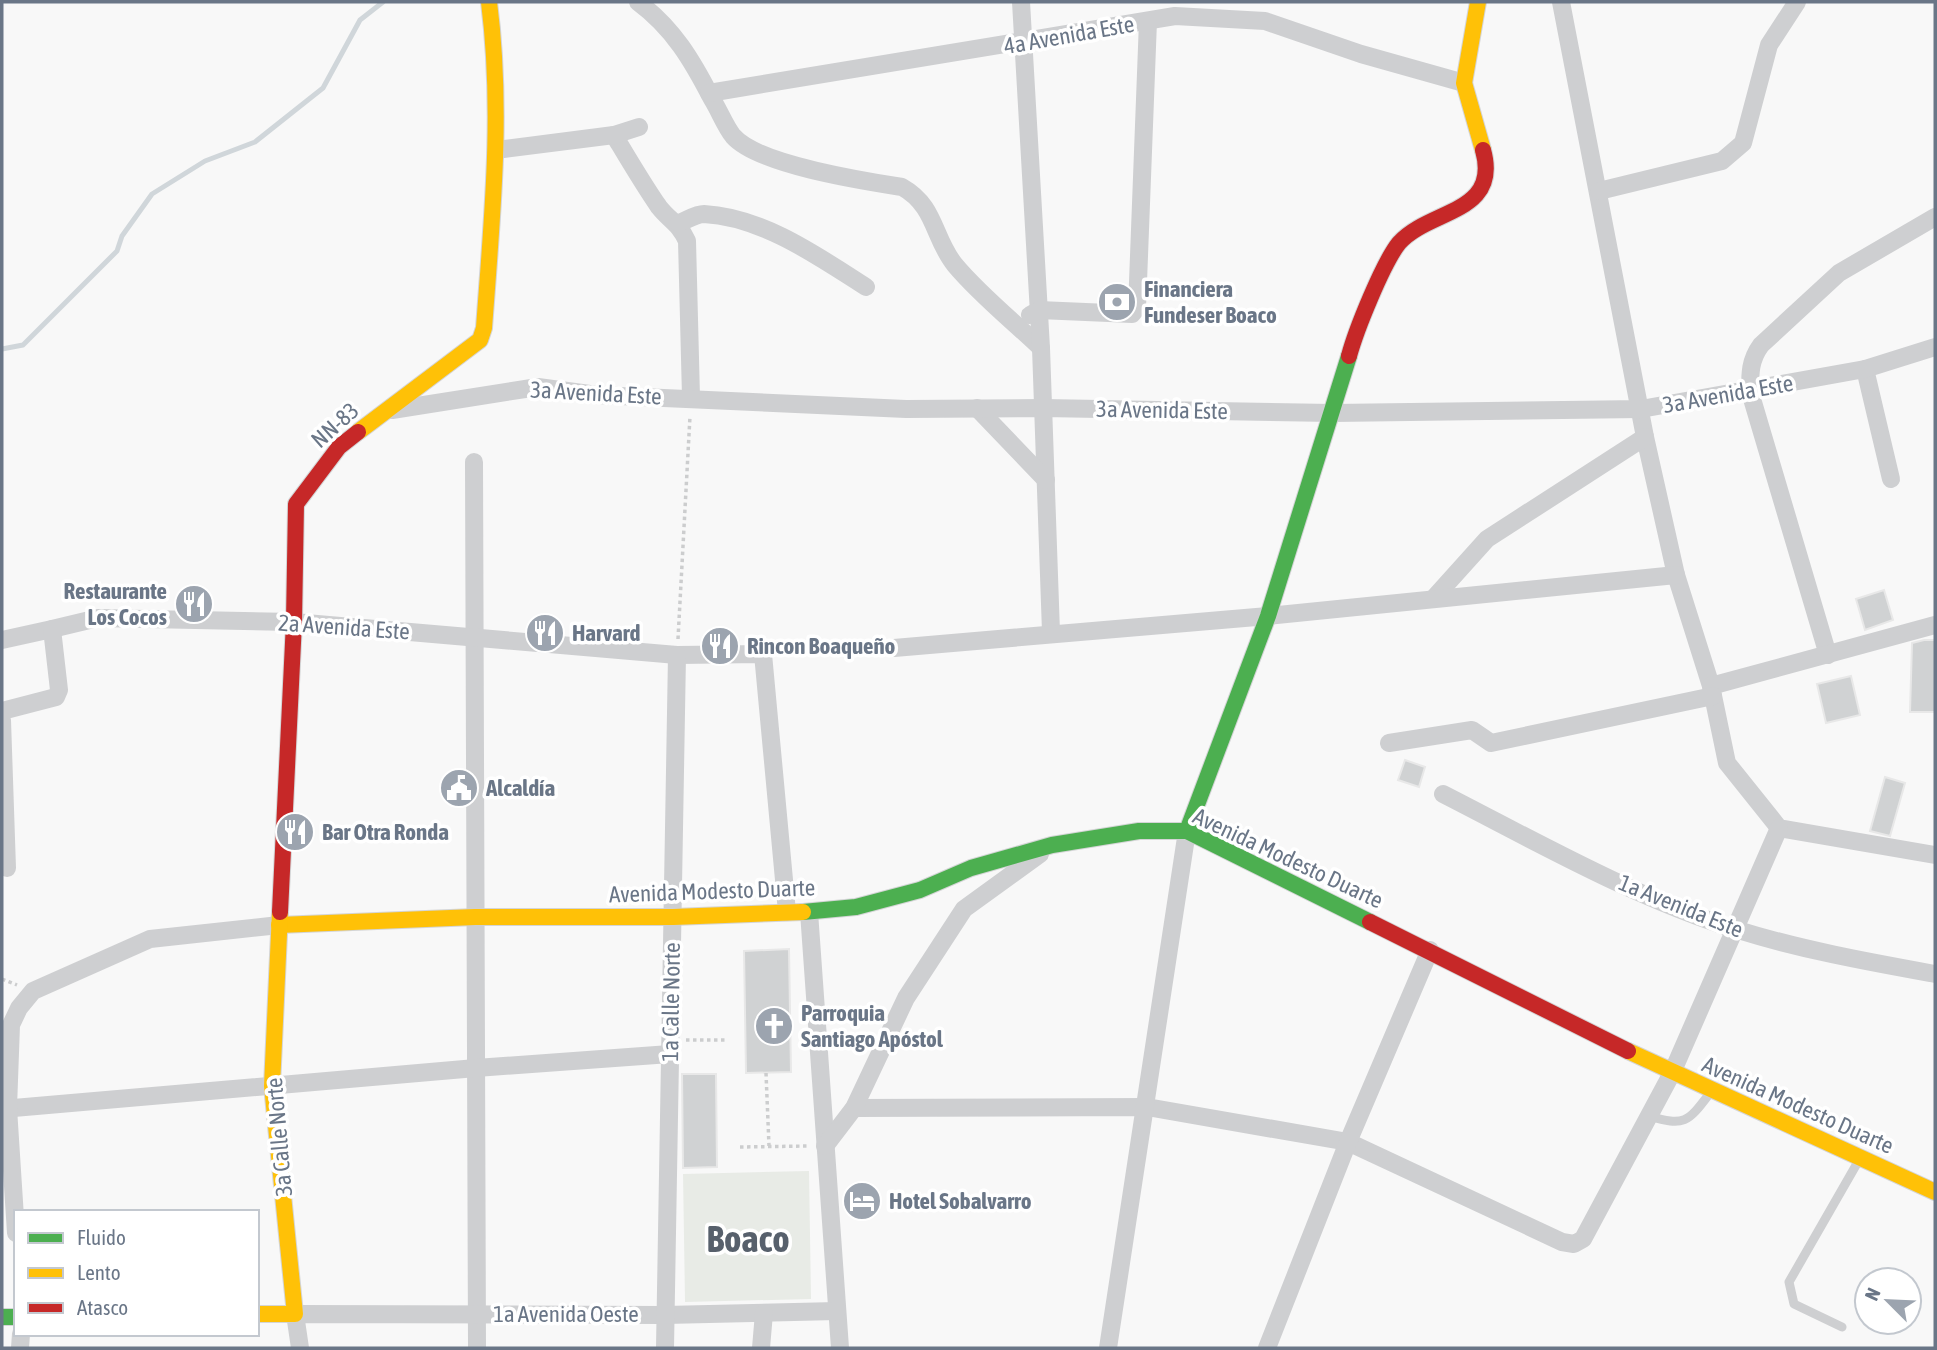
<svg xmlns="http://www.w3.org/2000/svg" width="1937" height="1350" font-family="'Asap Condensed',sans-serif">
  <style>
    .green { fill: #e8ebe6 }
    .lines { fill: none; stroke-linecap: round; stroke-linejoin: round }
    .stream { stroke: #d0d6da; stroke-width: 5 }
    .building { fill: #d0d2d3; stroke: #e8e8e8; stroke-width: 2 }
    .fast-casing { stroke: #d4d5d6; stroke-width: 18 }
    .slow-casing { stroke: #d4d5d6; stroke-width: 18 }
    .jam-casing { stroke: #d4d5d6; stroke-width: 18 }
    .path { stroke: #cccdce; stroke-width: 3.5; stroke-dasharray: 3.5 3.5; stroke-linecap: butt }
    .lane { stroke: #cecfd1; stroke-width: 9 }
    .street { stroke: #cecfd1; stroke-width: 18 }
    .fast { stroke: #4caf50; stroke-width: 16 }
    .slow { stroke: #ffc107; stroke-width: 16 }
    .jam { stroke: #c62828; stroke-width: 16 }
    .labels { text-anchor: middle; stroke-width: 7; stroke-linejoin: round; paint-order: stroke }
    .street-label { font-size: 23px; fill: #6a7687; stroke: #fff }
    .poi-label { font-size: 23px; font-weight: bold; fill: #6a7687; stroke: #fff; text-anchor: start }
    .town-label { font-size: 37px; font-weight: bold; fill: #57606c; stroke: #fff }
  </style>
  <rect width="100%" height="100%" fill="#f8f8f8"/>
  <polygon class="green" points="809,1171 811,1299 685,1302 683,1174"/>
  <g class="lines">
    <polyline class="stream" points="2,349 23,345 117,251 122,236 152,194 205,161 255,142 323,88 360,20 383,2"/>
  </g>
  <g class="building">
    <polygon points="1884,590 1893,620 1865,630 1856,599"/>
    <polygon points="1924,640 1935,640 1935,712 1910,712 1912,643"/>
    <polygon points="1851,676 1860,715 1826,723 1817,684"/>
    <polygon points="1405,760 1425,767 1419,787 1398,780"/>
    <polygon points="1885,777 1905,783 1890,836 1870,831"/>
    <polygon points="789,949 791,1072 746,1073 744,951"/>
    <polygon points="682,1074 716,1074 717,1167 683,1168"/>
  </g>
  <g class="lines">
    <defs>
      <g id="fast">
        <polyline points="1187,831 1268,616 1349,356"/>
        <polyline points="803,912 856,907 920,890 971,868 1052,845 1139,831 1187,831 1370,922"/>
        <polyline points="2,1317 16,1317"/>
      </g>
      <g id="slow">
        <polyline points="1478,2 1464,83 1483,150"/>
        <path d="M358,432L480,340L484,328C492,219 503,111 489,2"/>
        <polyline points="279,925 475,917 673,917 803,912"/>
        <polyline points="1628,1051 1935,1192"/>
        <polyline points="257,1314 295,1314 272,1086 280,912"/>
      </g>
      <g id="jam">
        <path d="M1349,356C1356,330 1383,263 1399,243C1429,209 1501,214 1483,150"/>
        <polyline points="280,912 294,622 296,504 339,447 358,432"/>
        <polyline points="1370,922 1628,1051"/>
      </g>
    </defs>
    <use href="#fast" class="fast-casing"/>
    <use href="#slow" class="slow-casing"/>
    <use href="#jam" class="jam-casing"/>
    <g class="path">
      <polyline points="678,639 690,416"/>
      <polyline points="781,653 878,649"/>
      <polyline points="2,979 17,985"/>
      <polyline points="686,1040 727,1040"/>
      <polyline points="766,1073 769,1146"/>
      <polyline points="740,1147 808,1146"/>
    </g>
    <g class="lane">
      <path d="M1649,1116C1685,1127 1688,1122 1710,1093"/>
      <polyline points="1842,1327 1794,1304 1789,1282 1859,1160"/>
    </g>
    <g class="street">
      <path d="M638,2C673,28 692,60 712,99C719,110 725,126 733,136C758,165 864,181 902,187C936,206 933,238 955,265C980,295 1013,321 1041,348"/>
      <polyline points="1021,2 1041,348 1051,632"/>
      <polyline points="1561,2 1645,437 1676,575 1711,686 1727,763 1779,828 1935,855"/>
      <polyline points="709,93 1175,16 1265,21 1361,54 1464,83"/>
      <path d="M614,135C629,160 643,184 659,207C670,221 679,223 687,241L691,397"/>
      <polyline points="496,150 614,135 639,127"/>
      <polyline points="1599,191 1722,161 1743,143 1769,45 1797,2"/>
      <path d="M679,223C687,220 696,214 704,214C763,217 819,257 866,287"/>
      <polyline points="1030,315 1039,310 1132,314 1137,308 1148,21"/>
      <polyline points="1865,369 1891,479"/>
      <polyline points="977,408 1046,480"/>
      <polyline points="392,410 538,387 597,395 906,409 1043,408 1333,413 1641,409 1865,369 1935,347"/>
      <polyline points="474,462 477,1348"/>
      <polyline points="1433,599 1487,539 1645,437"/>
      <polyline points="2,640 52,629"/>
      <polyline points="894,648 1268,616 1676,575"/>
      <path d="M1828,655L1750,392C1750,373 1750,360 1761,345L1839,273L1935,217"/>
      <polyline points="1711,686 1935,625"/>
      <polyline points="2,711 56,697 59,690 52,629 98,618 294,622 677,655 763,654 787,912"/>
      <polyline points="2,720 7,868"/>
      <polyline points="1389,743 1472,730 1491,743 1713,696"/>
      <path d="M1443,794C1537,842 1637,899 1738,930C1802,950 1869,962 1935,974"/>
      <polyline points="809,912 840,1348"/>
      <polyline points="854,1108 1147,1107 1348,1142 1562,1242 1574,1244 1583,1239 1672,1073 1779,828"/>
      <polyline points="2,1109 476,1068 670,1054"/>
      <polyline points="825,1146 854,1108 906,998 964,909 1040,854"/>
      <polyline points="16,1233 8,1108 11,1025 19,1008 33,991 150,939 279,925"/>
      <polyline points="20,1348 21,1334"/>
      <polyline points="300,1348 295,1314 665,1315 837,1311"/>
      <polyline points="665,1348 677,655"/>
      <polyline points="761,1348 764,1313"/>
      <polyline points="1108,1348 1187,831"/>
      <polyline points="1267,1348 1348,1142 1430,950"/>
    </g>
    <use href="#fast" class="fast"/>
    <use href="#slow" class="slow"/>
    <use href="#jam" class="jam"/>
  </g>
  <defs>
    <symbol id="bank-disc" viewBox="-11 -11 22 22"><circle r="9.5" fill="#9ca4af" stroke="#fff"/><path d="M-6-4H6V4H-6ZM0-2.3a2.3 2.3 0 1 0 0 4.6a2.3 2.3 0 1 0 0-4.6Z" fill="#fff"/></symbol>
    <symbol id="restaurant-disc" viewBox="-11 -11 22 22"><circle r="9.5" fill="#9ca4af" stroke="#fff"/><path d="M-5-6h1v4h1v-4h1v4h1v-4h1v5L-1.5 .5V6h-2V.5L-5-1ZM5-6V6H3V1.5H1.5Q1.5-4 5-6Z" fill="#fff"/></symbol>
    <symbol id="civic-disc" viewBox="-11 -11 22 22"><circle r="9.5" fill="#9ca4af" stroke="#fff"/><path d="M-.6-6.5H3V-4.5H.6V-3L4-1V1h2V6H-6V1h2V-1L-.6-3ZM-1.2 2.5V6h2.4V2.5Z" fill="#fff"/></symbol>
    <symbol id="church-disc" viewBox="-11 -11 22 22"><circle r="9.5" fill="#9ca4af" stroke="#fff"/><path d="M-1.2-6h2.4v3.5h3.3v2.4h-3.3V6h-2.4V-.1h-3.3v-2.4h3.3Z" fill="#fff"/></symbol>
    <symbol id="hotel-disc" viewBox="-11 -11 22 22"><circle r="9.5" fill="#9ca4af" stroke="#fff"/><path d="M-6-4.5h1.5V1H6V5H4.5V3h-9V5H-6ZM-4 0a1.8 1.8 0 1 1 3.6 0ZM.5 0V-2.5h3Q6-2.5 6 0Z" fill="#fff"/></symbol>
  </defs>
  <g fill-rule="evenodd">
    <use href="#bank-disc" x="1095" y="280" width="44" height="44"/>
    <use href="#restaurant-disc" x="172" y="582" width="44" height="44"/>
    <use href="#restaurant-disc" x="523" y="611" width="44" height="44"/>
    <use href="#restaurant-disc" x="698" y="624" width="44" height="44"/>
    <use href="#civic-disc" x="437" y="766" width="44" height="44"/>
    <use href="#restaurant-disc" x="273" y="810" width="44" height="44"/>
    <use href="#church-disc" x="752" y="1004" width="44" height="44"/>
    <use href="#hotel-disc" x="840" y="1179" width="44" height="44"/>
  </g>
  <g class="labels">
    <g class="street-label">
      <text transform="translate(1069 35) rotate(-10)" y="8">4a Avenida Este</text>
      <text transform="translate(596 393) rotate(3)" y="8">3a Avenida Este</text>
      <text transform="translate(1728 394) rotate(-10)" y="8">3a Avenida Este</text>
      <text transform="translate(1162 410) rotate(1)" y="8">3a Avenida Este</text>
      <text transform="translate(335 425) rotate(-42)" y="8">NN-83</text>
      <text transform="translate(344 627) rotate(4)" y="8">2a Avenida Este</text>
      <text transform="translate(1288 858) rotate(25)" y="8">Avenida Modesto Duarte</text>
      <text transform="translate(712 891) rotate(-2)" y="8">Avenida Modesto Duarte</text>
      <text transform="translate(1681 906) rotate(22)" y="8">1a Avenida Este</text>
      <text transform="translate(671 1002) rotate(-89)" y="8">1a Calle Norte</text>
      <text transform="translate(1798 1105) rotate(24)" y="8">Avenida Modesto Duarte</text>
      <text transform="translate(279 1137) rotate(-95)" y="8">3a Calle Norte</text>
      <text x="566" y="1322">1a Avenida Oeste</text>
    </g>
    <g class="poi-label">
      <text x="1144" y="297">Financiera<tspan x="1144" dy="26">Fundeser Boaco</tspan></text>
      <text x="167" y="599" text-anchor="end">Restaurante<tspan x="167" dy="26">Los Cocos</tspan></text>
      <text x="572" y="641">Harvard</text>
      <text x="747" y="654">Rincon Boaqueño</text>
      <text x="486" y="796">Alcaldía</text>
      <text x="322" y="840">Bar Otra Ronda</text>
      <text x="801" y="1021">Parroquia<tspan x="801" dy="26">Santiago Apóstol</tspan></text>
      <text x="889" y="1209">Hotel Sobalvarro</text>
    </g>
    <g class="town-label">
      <text x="748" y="1252">Boaco</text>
    </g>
  </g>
  <rect width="1937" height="1350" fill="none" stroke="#6a7687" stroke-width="7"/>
  <rect x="14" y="1210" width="245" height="126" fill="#ffffff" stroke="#c3c8cf" stroke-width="2"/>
  <rect x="28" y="1233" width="35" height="10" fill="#4caf50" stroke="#c3c8cf" stroke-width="2"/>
  <text x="77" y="1245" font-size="21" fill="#6a7687">Fluido</text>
  <rect x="28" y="1268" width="35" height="10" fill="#ffc107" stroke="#c3c8cf" stroke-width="2"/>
  <text x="77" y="1280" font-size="21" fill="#6a7687">Lento</text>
  <rect x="28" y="1303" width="35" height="10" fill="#c62828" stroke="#c3c8cf" stroke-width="2"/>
  <text x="77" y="1315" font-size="21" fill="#6a7687">Atasco</text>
  <g transform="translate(1888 1301) rotate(294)"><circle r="33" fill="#ffffff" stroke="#c3c8cf" stroke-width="2"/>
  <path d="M0-5L12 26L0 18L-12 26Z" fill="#9ca4af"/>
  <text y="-10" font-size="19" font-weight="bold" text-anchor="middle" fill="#6a7687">N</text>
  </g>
</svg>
